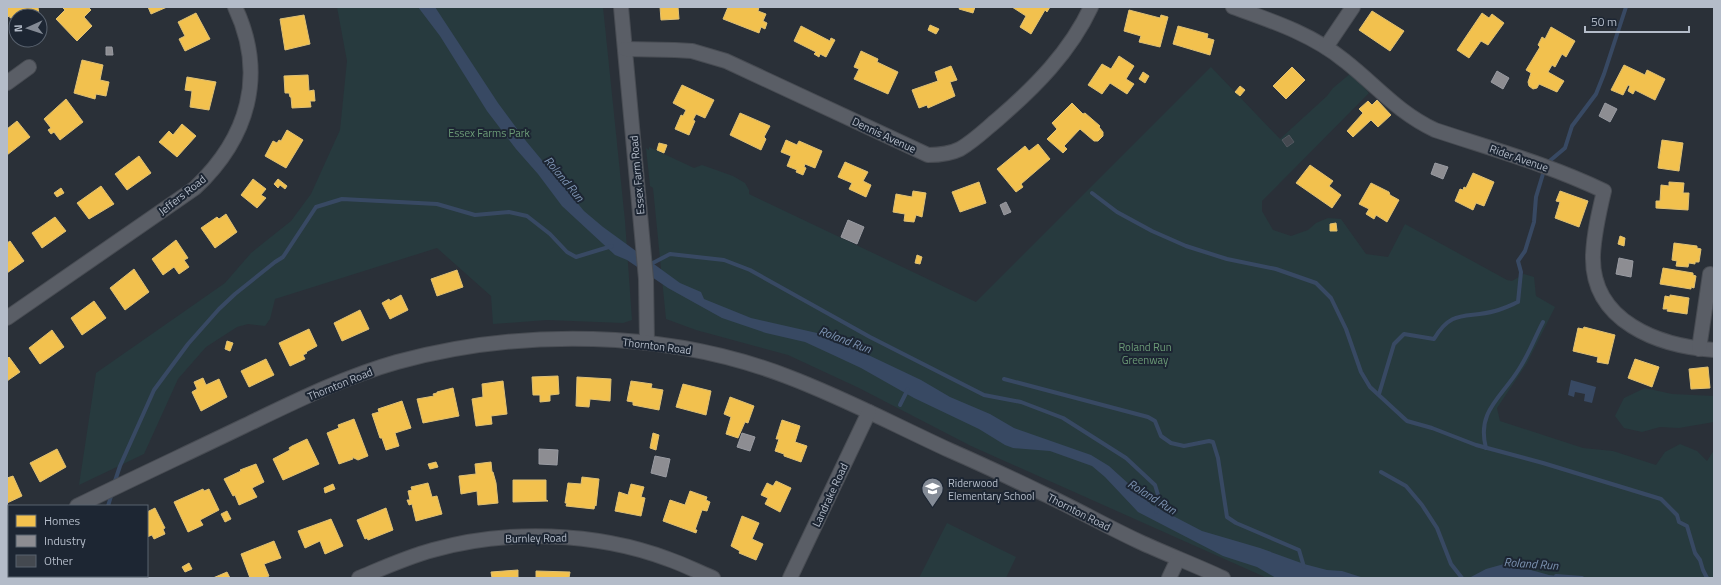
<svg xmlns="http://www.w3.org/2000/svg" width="1721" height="585" font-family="'Titillium Web',sans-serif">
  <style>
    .green { fill: #273a3e }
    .water { fill: #384963 }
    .homes { fill: #f2c14e; stroke: #dfc073 }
    .industry { fill: #8d8d92; stroke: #999ba2 }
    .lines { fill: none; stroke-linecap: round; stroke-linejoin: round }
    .stream { stroke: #384963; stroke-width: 4 }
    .building { fill: #444950; stroke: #52575f }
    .minor-casing { stroke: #484c53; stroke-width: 16 }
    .minor { stroke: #5a5e66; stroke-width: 14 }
    .labels { text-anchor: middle; stroke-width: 4; stroke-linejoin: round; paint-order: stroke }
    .park-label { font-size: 11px; fill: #6b9a76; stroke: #1d2633 }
    .street-label { font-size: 11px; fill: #b4bcc9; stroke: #1d2633 }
    .poi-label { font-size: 11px; fill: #b4bcc9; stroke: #1d2633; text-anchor: start }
    .water-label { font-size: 12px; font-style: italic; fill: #7c92b1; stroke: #1d2633 }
  </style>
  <rect width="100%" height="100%" fill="#2a3038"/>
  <g class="green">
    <polygon points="337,7 603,7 625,221 632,320 623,323 547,320 493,324 491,296 437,248 275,299 270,319 265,326 248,324 237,327 206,347 178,379 144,454 79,485 96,373 225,283 251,253 291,221 311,194 340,130 347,61"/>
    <polygon points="1211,67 1280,139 1327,96 1333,88 1351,73 1369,93 1262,201 1262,211 1273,230 1291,236 1308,230 1316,223 1328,218 1341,219 1366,254 1388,257 1405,224 1507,280 1512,281 1524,274 1534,277 1536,296 1555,307 1527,363 1497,408 1500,421 1583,448 1613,451 1656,465 1665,452 1680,444 1697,451 1707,461 1714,450 1714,578 1267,578 971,446 859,388 788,355 696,330 666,319 653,188 650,186 646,148 649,150 649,147 694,168 702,165 733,176 745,183 749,190 749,194 976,302"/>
    <polygon points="1645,388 1672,394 1714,396 1714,422 1679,428 1660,427 1642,432 1624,428 1615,416 1624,398"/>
    <polygon points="947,523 1016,557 1006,578 919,578"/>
    <polygon points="9,560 9,576 88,576 86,578 7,578 7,561"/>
  </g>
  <g class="water">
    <polygon points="418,7 435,7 498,103 526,141 584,211 603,227 680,283 701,292 704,299 751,318 817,333 843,343 921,380 950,397 990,414 1014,428 1091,455 1109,466 1152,505 1202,531 1260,548 1304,564 1327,570 1342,571 1364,578 1276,578 1257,567 1223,556 1138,512 1105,477 1092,466 1050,451 1013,448 1005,445 979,429 914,398 861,368 831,354 805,342 766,333 722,318 668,288 627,260 615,255 562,206 538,174 516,149 487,111 440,36"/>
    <polygon points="1571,380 1596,387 1592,403 1584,401 1585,394 1575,392 1574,397 1568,395"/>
    <polygon points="1504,564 1517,566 1549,575 1576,578 1469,578 1486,569"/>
  </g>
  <g class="homes">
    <polygon points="7,7 38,7 39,15 16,16 10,18 10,16 7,17"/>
    <polygon points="62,7 88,7 91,10 84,17 92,26 77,41 56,19 65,10"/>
    <polygon points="148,7 167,7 151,14"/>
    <polygon points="660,7 678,7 679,19 661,20"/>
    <polygon points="728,7 759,7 758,11 766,14 763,21 767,23 765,29 761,27 759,33 723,19"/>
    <polygon points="960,7 975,7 973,13 959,9"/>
    <polygon points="1012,7 1050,7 1047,12 1045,10 1031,34 1020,27 1026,16"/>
    <polygon points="1129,10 1160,18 1161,15 1168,17 1160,47 1139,42 1141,36 1124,31"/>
    <polygon points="1372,11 1404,31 1390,51 1359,30"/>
    <polygon points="196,13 210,39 185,51 179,39 185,36 178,22"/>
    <polygon points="1482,13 1489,18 1492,14 1504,23 1488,45 1481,41 1469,58 1457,50"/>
    <polygon points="304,15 310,44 285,50 280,19"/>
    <polygon points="930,25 939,29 936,34 928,30"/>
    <polygon points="801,26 830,41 831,38 835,40 826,57 820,54 819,57 814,54 816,52 794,41"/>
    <polygon points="1178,26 1208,34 1207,38 1214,40 1210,55 1173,44"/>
    <polygon points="1551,27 1575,41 1566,57 1562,54 1555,67 1552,65 1548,72 1564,81 1557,92 1539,84 1537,88 1533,89 1529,86 1528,82 1531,73 1526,70 1540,47 1538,45 1542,37 1545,39"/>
    <polygon points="861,51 878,59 877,62 898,72 888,94 854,79 859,69 854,67"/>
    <polygon points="1119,56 1134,66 1126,79 1134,84 1127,94 1110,83 1102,94 1088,85 1102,64 1111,69"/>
    <polygon points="82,60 103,65 100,80 109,82 106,96 96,94 95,99 74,93"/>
    <polygon points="1624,65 1645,75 1647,70 1665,79 1655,100 1635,90 1633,94 1628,91 1630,86 1628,85 1623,95 1611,90"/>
    <polygon points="951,66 957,80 950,82 955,96 928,108 927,105 919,108 912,90 938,81 935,72"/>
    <polygon points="1292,67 1305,80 1286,99 1273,86"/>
    <polygon points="1143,72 1149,76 1145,83 1139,79"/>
    <polygon points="308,75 309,91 314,90 315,101 310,101 311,107 292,108 291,97 290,97 289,93 285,93 284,76"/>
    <polygon points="187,77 216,82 209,110 190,107 192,91 185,90"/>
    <polygon points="682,85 714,100 705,118 696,114 693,120 695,121 689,135 675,129 681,115 683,116 686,110 673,103"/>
    <polygon points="1240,86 1245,90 1240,96 1235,92"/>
    <polygon points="66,99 83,122 60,140 54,132 51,134 48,130 51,128 44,119"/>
    <polygon points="1377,100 1391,115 1378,127 1371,120 1353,137 1347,131 1363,113 1359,109 1368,101 1372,105"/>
    <polygon points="1072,103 1083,114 1085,113 1100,126 1099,127 1103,132 1103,136 1098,141 1094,141 1080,129 1064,146 1067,149 1063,153 1047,139 1057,129 1052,123"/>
    <polygon points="740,113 770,126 764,137 766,139 761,150 730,135"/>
    <polygon points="17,121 30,137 7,155 7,129"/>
    <polygon points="182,124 196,136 177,157 159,142 169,131 173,135"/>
    <polygon points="287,130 303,140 286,168 265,156 273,141 277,143 279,140 281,141"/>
    <polygon points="786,140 797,145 799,141 822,151 815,168 805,164 804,167 806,168 803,175 796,172 797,170 787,166 791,156 781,152"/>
    <polygon points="1662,140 1683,143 1679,171 1658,168"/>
    <polygon points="659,143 667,145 664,153 657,150"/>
    <polygon points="1038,144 1050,159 1021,184 1023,187 1016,192 997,169 1025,146 1029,151"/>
    <polygon points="139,156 151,173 127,190 115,174"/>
    <polygon points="845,162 868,172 863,181 871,185 866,197 849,189 852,183 838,177"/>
    <polygon points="1310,165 1333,181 1329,186 1341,195 1332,208 1296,183"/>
    <polygon points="1473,173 1494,182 1484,206 1476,203 1473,210 1455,201 1460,189 1463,190 1464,187 1466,188"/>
    <polygon points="253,179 266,189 261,195 266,198 257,208 241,195"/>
    <polygon points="278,179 287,186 285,189 280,185 278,188 274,184"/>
    <polygon points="979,182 986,203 960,212 952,192"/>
    <polygon points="1669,182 1684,183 1683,193 1689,193 1688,210 1656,208 1656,201 1660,201 1661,185 1669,186"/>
    <polygon points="1371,183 1389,192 1390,195 1399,200 1387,222 1376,215 1374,219 1366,214 1369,209 1359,204"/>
    <polygon points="101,186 114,204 89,219 77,203"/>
    <polygon points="61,188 64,193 57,197 54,193"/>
    <polygon points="913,191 926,193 922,217 916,215 914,222 904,221 905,214 893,212 896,194 912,197"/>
    <polygon points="1560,191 1588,201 1579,227 1555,218 1560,202 1556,201"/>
    <polygon points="226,214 237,232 215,248 201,228 217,217 219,219"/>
    <polygon points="55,217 66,231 42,248 32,233"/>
    <polygon points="1336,223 1337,231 1330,231 1330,224"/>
    <polygon points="1620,236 1625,238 1624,246 1618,244"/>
    <polygon points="176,240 188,258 184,260 189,267 179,274 174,267 163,275 152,259"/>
    <polygon points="10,241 24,261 7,273 7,243"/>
    <polygon points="1674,243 1697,246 1697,248 1701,249 1699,262 1695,262 1695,264 1689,263 1688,267 1676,266 1677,261 1672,260"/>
    <polygon points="917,255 922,257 920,264 915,263"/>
    <polygon points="1663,268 1693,273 1693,275 1696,276 1694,288 1691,287 1691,289 1660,284"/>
    <polygon points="134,269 149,292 125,310 110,288"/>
    <polygon points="457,270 463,287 437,296 431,279"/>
    <polygon points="401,295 408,310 390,319 382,303 389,299 390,301"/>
    <polygon points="1670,295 1689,298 1687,314 1667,311 1668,309 1663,309 1665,296 1670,297"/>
    <polygon points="94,301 106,318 82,335 71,318"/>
    <polygon points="360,310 369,329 342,341 334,323"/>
    <polygon points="1584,327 1615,335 1608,364 1597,362 1598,357 1573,351 1578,328 1583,329"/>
    <polygon points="309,329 317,346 306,352 307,353 303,355 305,359 290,366 279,343"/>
    <polygon points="52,330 64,347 40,364 29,348"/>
    <polygon points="227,341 233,343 230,351 225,349"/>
    <polygon points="9,357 20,372 7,381 7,359"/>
    <polygon points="266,359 274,375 249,387 241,371"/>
    <polygon points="1635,359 1659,367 1652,387 1628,378"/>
    <polygon points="1708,367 1710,388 1691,389 1689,369"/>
    <polygon points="558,376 559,394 550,395 550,401 540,402 540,395 533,395 532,377"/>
    <polygon points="577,377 611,379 610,401 590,399 589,407 576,406"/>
    <polygon points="203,378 206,385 219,379 227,397 201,411 192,392 197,389 194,382"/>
    <polygon points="503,381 507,414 491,416 492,424 476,426 472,399 483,397 482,384"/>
    <polygon points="631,381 652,384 651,388 663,390 659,410 633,405 633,402 627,401"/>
    <polygon points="683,384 711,391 706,415 676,407"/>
    <polygon points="453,388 459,416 423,423 417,399 434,396 433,394 437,393 437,392"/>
    <polygon points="730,397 754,406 748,423 745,422 738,438 726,434 731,417 724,414"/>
    <polygon points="402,401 411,428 395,433 399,446 386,450 382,438 380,438 372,414 379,412 378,409"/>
    <polygon points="354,419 368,456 358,460 352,457 353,459 339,464 327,433 339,428 338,425"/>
    <polygon points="782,420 800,426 795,442 807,446 801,462 784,456 784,454 775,451 779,439 776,439"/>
    <polygon points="653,433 659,435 656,450 650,448"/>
    <polygon points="307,439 319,464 283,480 273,459 290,450 289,448 292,446"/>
    <polygon points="57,449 66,467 40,482 30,463"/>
    <polygon points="436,462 438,467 430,469 428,464"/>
    <polygon points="491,462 492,472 493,472 496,483 498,503 478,505 477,491 461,494 459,476 476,474 475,464"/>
    <polygon points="256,464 264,482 252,488 257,497 239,505 235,495 233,496 224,479 241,471 240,470"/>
    <polygon points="13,476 22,496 7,503 7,478"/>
    <polygon points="582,477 599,479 596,506 595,505 594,509 566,506 567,503 565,503 568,483 581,484"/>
    <polygon points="513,480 546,480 546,500 548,501 513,502"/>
    <polygon points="776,481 791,488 780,512 765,504 768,498 761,495 767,483 773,486"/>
    <polygon points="428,483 432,497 437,496 442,514 416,521 412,504 409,505 407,500 410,500 408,491 412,490 411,487"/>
    <polygon points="333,484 335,489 325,493 324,488"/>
    <polygon points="631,484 644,487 641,497 645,498 641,516 615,511 619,492 628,495"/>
    <polygon points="203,489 204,491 209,489 219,510 200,520 203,525 188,532 174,502"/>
    <polygon points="690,491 707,497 706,500 710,502 707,511 702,510 695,530 697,530 696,533 663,521 670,500 685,505"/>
    <polygon points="155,508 165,528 163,529 165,534 154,539 152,535 147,537 147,512"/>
    <polygon points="386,508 393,530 368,540 367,538 365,539 357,520"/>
    <polygon points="227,511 231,519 225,522 221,514"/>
    <polygon points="742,516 759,523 752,539 763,544 756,560 739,553 740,551 731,546"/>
    <polygon points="331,519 343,546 325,554 320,541 305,548 298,531"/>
    <polygon points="274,541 281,558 264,564 269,576 265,578 250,578 241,554"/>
    <polygon points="189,563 192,569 185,572 182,567"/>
    <polygon points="518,570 518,578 492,578 491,572"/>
    <polygon points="536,571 570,572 569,578 536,578"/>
    <polygon points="227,572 230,578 213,578"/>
  </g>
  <g class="industry">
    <polygon points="106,47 112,47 113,55 106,55"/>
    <polygon points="1497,71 1509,78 1503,89 1491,82"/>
    <polygon points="1605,103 1617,109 1610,122 1599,116"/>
    <polygon points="1435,163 1448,167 1443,179 1431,174"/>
    <polygon points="1006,202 1011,212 1004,215 1000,205"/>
    <polygon points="848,220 864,227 857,244 841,237"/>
    <polygon points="1619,258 1633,261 1631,277 1616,274"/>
    <polygon points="742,433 755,437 750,451 737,447"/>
    <polygon points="539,449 558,450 557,465 539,464"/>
    <polygon points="655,456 670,459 666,477 651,473"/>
  </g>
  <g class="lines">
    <g class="stream">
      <polyline points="1092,193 1117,212 1152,231 1186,246 1227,259 1276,269 1316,283 1331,298 1346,329 1361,372 1370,387 1407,421 1432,428 1476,445 1543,463 1661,499 1677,515 1679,522 1687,526 1695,553 1700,560 1703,570 1707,578"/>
      <polyline points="649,265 670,254 724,260 750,270 870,337 984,395 1021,402 1063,418 1126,458 1155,485 1159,498 1156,512"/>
      <polyline points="1004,379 1148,417 1155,421 1161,436 1171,443 1184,446 1209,441 1213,442 1218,458 1227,517 1236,523 1299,550 1304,567"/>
      <path d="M1379,394L1394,344L1404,334L1434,339C1452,308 1467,319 1495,311C1503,309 1511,305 1518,302L1521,272L1518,261L1525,251L1534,222L1536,197L1546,164L1565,148L1572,126L1596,94L1604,74L1626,7"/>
      <polyline points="900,405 908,389"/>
      <path d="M1486,448C1476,411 1502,397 1519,369C1529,354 1535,337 1543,322"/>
      <polyline points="1381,472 1406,486 1422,505 1437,528 1451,564 1462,578"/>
      <polyline points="114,484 120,466 154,390 188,344 219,309 235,294 275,262 283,257 316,207 342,199 437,204 475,215 509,212 527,216 550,234 567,252 576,257 612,246"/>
      <polyline points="108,506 112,493"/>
      <polyline points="1556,576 1582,578"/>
      <polyline points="30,578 33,576"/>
    </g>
  </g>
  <polygon class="building" points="1289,135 1294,142 1287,147 1282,140"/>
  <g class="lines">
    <defs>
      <g id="minor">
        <polyline points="621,7 646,279 647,343"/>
        <path d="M1233,7C1272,21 1312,34 1345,61C1377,86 1397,112 1435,130C1492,149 1550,165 1604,191C1599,212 1594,233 1593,255C1591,322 1659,346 1714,350"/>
        <polyline points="1326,47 1353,7"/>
        <path d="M625,49L675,50L692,51L726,61L928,155C939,155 950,154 960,149C974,141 986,129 998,119C1035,87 1070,52 1091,7"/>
        <polyline points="7,83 29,67"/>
        <path d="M7,318L195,188C248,138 267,75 235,7"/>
        <polyline points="1699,349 1710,274"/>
        <path d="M77,506C132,479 188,453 244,426C294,402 344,377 397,362C521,328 666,330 786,376C842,397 895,425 949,450C981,464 1013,479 1044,494C1076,509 1106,526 1138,541C1166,554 1195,565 1223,578"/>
        <polyline points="7,539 9,538"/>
        <path d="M359,578C383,568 407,557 433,550C507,529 596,532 668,559C683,564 698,572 713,578"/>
        <polyline points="790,578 869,412"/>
        <polyline points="1169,578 1178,559"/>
      </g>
    </defs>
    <use href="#minor" class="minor-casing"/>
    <use href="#minor" class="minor"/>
  </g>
  <defs>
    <symbol id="school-pin" viewBox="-11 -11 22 30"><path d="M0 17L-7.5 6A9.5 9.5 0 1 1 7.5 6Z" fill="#848b96" stroke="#1d2633"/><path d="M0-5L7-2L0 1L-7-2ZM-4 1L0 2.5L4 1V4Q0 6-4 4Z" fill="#fff"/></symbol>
  </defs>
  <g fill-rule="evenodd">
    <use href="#school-pin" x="920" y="476" width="25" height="34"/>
  </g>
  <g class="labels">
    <g class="park-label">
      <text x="489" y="137">Essex Farms Park</text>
      <text x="1145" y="351">Roland Run<tspan x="1145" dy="13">Greenway</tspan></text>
    </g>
    <g class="street-label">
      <text transform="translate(884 135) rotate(25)" y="4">Dennis Avenue</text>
      <text transform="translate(1519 158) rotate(19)" y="4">Rider Avenue</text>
      <text transform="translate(637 175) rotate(-95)" y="4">Essex Farm Road</text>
      <text transform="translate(182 195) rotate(-38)" y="4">Jeffers Road</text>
      <text transform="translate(657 346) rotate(7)" y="4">Thornton Road</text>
      <text transform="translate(340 384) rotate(-22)" y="4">Thornton Road</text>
      <text transform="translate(830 495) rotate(-65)" y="4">Landrake Road</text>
      <text transform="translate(1079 512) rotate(27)" y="4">Thornton Road</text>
      <text transform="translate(536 538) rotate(-1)" y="4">Burnley Road</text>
    </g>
    <g class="poi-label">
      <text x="948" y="487">Riderwood<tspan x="948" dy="13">Elementary School</tspan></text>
    </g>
    <g class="water-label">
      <text transform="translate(564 179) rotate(50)" y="4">Roland Run</text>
      <text transform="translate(845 340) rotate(21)" y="4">Roland Run</text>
      <text transform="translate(1152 497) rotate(32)" y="4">Roland Run</text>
      <text transform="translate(1531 564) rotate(4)" y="4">Roland Run</text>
    </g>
  </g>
  <rect width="1721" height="585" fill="none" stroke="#b4bcc9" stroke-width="16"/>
  <rect x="8" y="505" width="140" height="72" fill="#1d2633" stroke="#59626f"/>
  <rect x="16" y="515" width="20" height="12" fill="#f2c14e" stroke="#59626f"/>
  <text x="44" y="525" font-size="12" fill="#b4bcc9">Homes</text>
  <rect x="16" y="535" width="20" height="12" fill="#8d8d92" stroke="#59626f"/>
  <text x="44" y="545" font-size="12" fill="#b4bcc9">Industry</text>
  <rect x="16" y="555" width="20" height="12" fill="#444950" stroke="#59626f"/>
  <text x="44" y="565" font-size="12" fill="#b4bcc9">Other</text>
  <g transform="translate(28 28) rotate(267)"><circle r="19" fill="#1d2633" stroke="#59626f"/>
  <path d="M0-3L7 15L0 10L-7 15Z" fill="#848b96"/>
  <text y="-6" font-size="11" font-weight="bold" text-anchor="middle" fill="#b4bcc9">N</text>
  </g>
  <path d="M1585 26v6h104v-6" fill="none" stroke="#b4bcc9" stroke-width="2"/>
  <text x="1591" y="26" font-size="12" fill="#b4bcc9" stroke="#1d2633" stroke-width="3" paint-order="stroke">50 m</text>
</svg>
